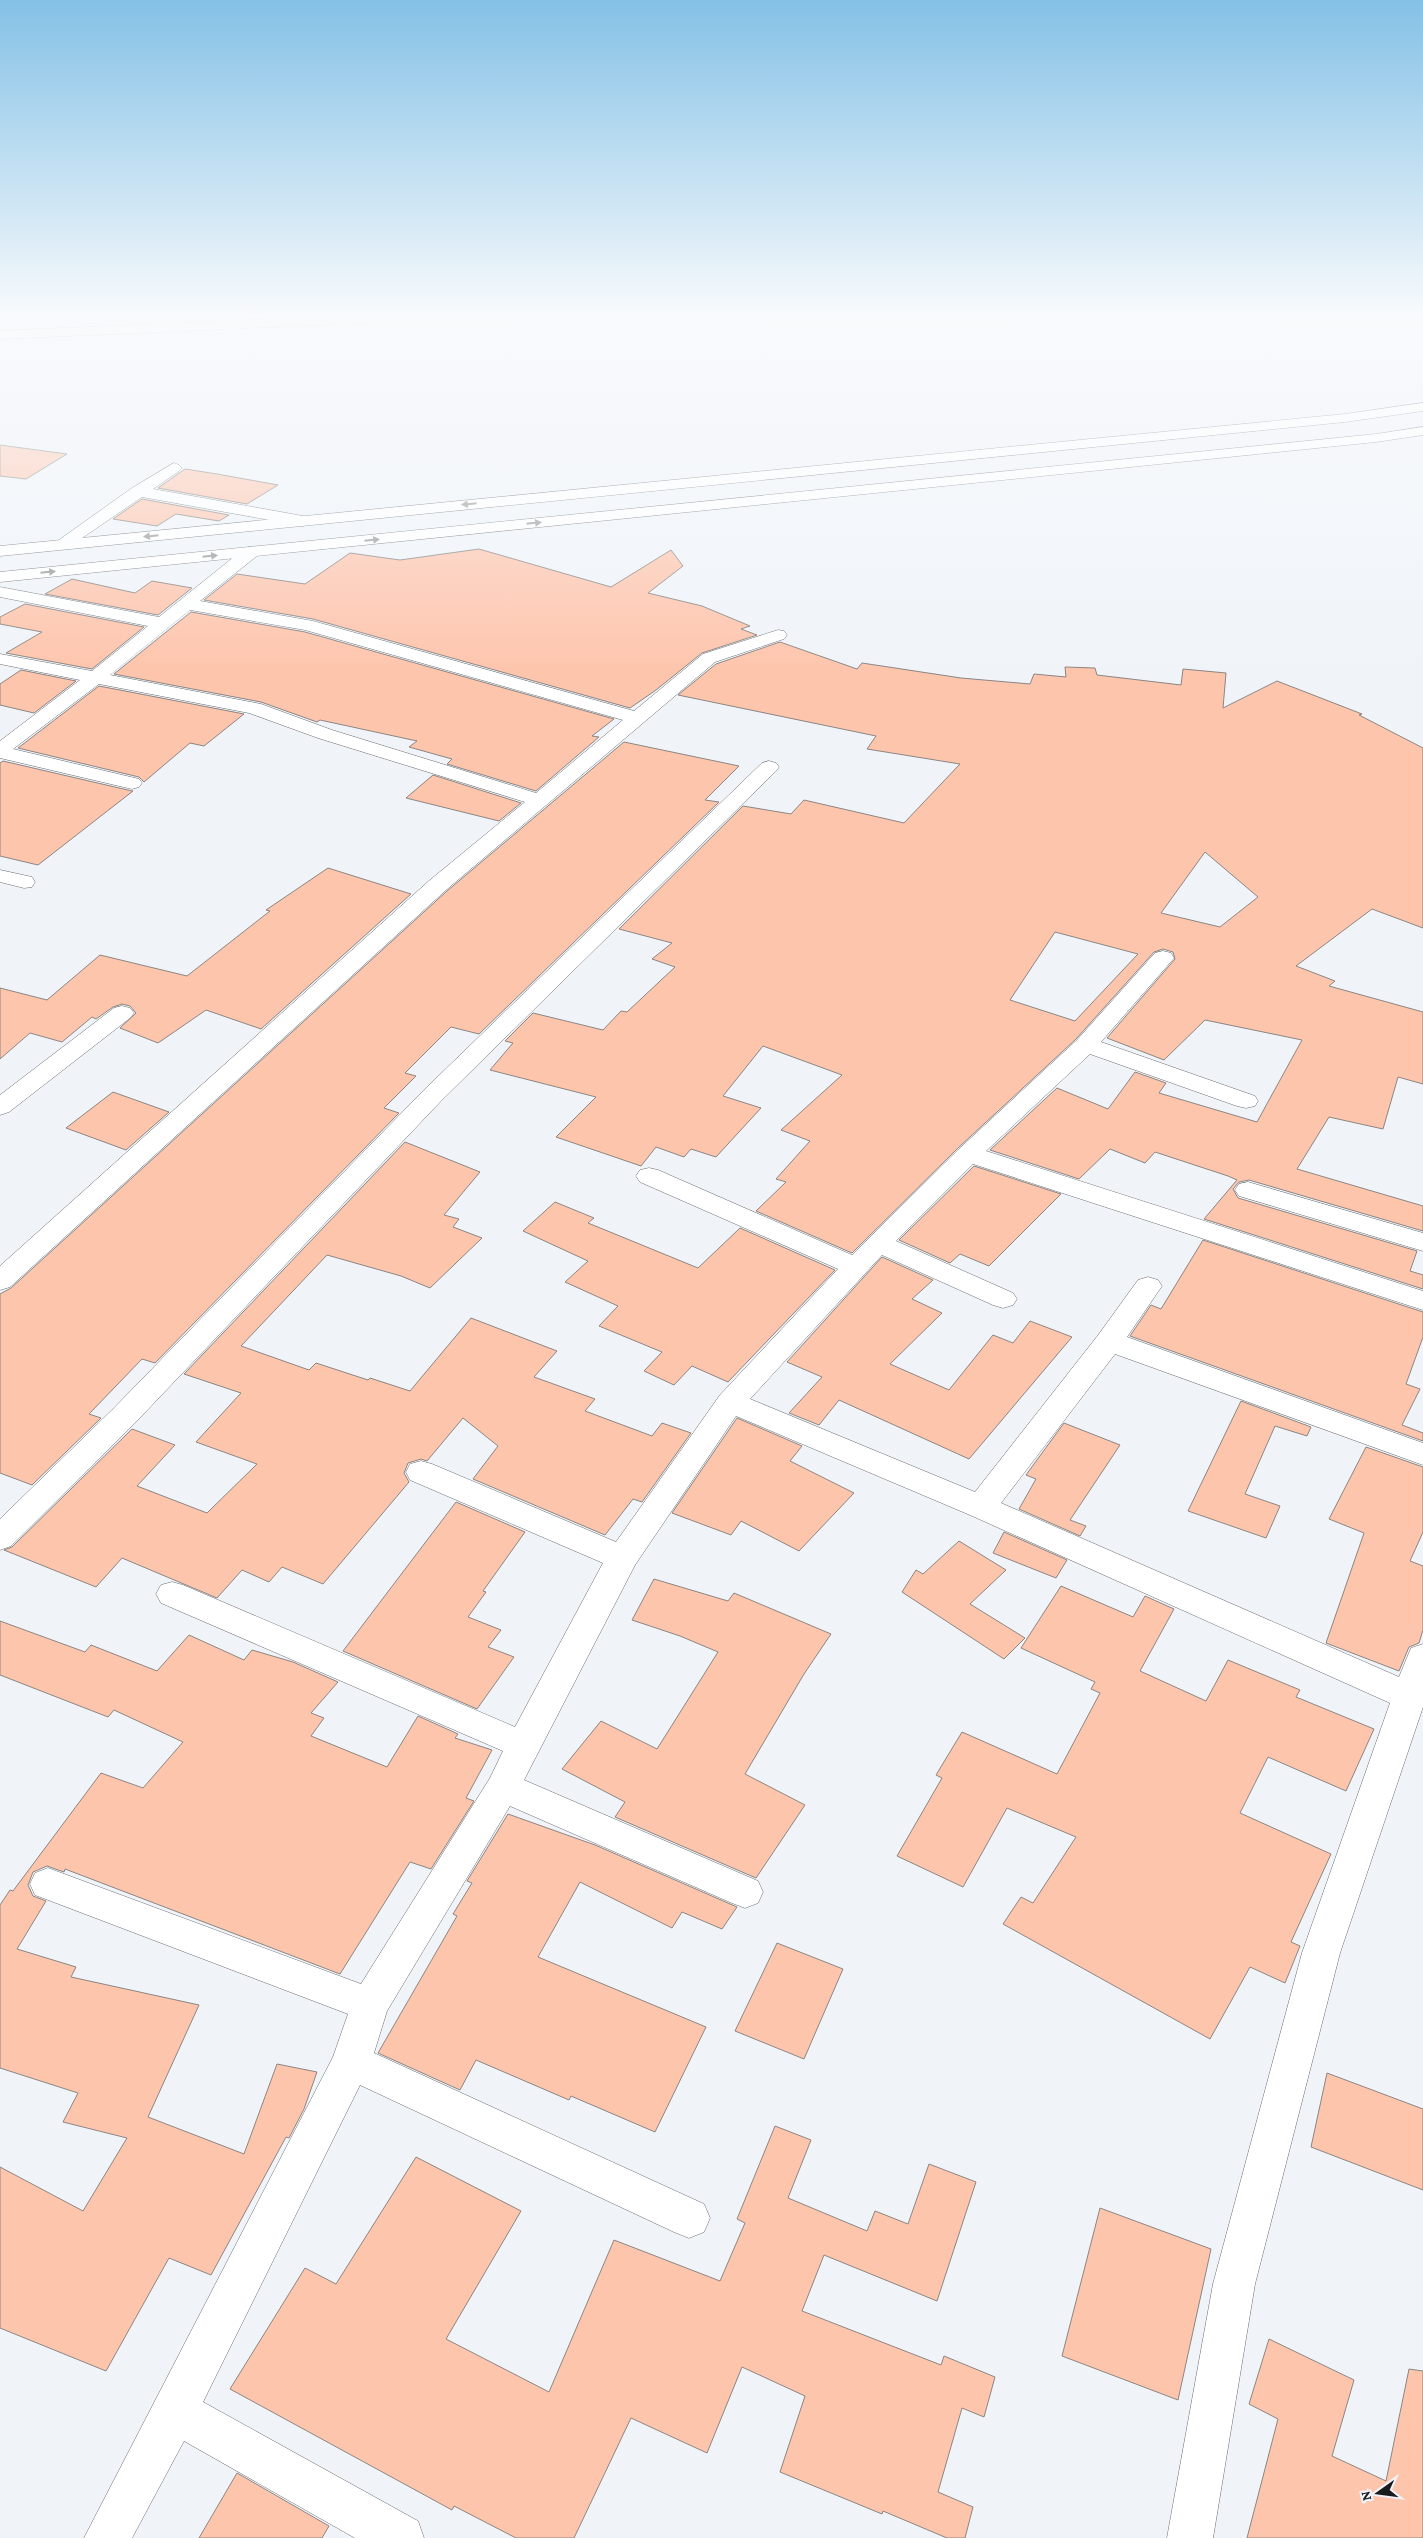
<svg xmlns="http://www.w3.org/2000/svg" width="1423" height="2538" font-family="'Crimson Pro',serif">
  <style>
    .building { fill: #fec5ad; stroke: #8b8582; fill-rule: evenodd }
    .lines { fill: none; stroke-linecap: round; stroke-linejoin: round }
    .street-casing { stroke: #686c70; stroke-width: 1 }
    .secondary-casing { stroke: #686c70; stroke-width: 1 }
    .street { fill: #fff; fill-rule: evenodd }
    .secondary { fill: #fff; fill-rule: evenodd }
    .oneway { fill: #989899 }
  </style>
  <rect width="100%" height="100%" fill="#f0f4f9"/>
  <g class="building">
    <polygon points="0,445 67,454 26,479 0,476"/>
    <polygon points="185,469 217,474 278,485 247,504 158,488"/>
    <polygon points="142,499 229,515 219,521 176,514 157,526 113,519"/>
    <polygon points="479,549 611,587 671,550 683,566 648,593 702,606 750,626 741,629 757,635 702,653 656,690 630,708 313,619 204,600 237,574 305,584 350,553 400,560"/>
    <polygon points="72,579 135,593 152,581 192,588 158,615 45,594"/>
    <polygon points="25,604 144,627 92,669 6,653 42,632 0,624 0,617"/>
    <polygon points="191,612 305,632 614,719 592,736 599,737 536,791 447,764 452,759 409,747 417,741 320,720 317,722 261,702 114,674"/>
    <path d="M780,642L857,669L862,663L961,678L1030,684L1034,674L1066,677L1065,667L1095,668L1097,675L1181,685L1183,669L1226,673L1223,708L1277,681L1362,714L1359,715L1423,748V928L1372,909L1296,966L1335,981L1329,986L1423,1012V1084L1398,1077L1383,1129L1329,1117L1297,1169L1423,1206V1231L1249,1180L1239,1182L1233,1189L1238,1198L1417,1251L1410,1271L1423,1275V1289L1204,1219L1237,1180L1228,1176L1155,1152L1145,1163L1110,1149L1079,1179L990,1150L1057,1088L1108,1109L1135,1072L1166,1083L1159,1093L1257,1122L1302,1040L1205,1020L1164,1060L1107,1038L1175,959L1173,952L1163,949L1154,952L1076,1039L958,1148L852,1253L756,1211L786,1182L776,1179L810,1141L781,1130L842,1075L763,1046L723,1096L761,1108L716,1157L691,1149L684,1157L656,1147L641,1166L556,1137L596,1097L490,1070L513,1043L505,1041L533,1013L603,1030L621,1011L627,1012L675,967L652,959L672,943L619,929L743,806L791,814L804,800L904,823L960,764L867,749L876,736L678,695L716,664ZM1205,852L1258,897L1220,927L1161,913ZM1055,932L1138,954L1075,1021L1010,1000Z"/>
    <polygon points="21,670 76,681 34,713 0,705 0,684"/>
    <polygon points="99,686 244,714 204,746 190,743 144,782 139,777 18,748"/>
    <polygon points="624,742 739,766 705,800 719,802 479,1034 451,1027 405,1073 416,1076 384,1108 399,1113 155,1363 142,1359 89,1414 101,1418 32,1485 0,1473 0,1294 11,1288 447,891"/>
    <polygon points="3,761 132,791 133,791 38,865 0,856 0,763"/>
    <polygon points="433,775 521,803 499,821 406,798"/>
    <polygon points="328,868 411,894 261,1029 206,1010 158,1043 120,1028 136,1013 130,1006 122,1004 113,1007 96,1019 92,1017 62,1042 30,1033 0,1059 0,988 47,1000 100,955 187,976 270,911 266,910"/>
    <polygon points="113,1092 169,1112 126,1150 66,1128"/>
    <polygon points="405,1142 480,1172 444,1215 459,1219 453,1227 482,1238 430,1288 401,1276 327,1255 241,1346 309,1370 316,1363 368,1380 370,1378 410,1391 471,1318 557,1351 534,1377 595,1399 585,1411 652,1436 662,1423 691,1433 642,1502 633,1499 605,1535 473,1479 498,1446 463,1418 427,1461 421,1459 408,1463 404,1473 409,1482 323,1584 282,1567 269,1582 242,1570 217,1598 122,1558 96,1587 4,1550 12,1547 132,1429 175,1445 137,1486 207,1513 257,1464 196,1442 241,1393 184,1374"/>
    <polygon points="974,1166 1061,1194 989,1266 960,1254 950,1263 899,1240"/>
    <polygon points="555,1202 594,1218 588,1223 698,1268 740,1228 835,1270 728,1382 692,1366 674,1385 644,1371 662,1352 599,1326 618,1306 565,1282 588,1261 523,1231"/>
    <polygon points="1203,1240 1423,1312 1423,1337 1406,1384 1420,1389 1402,1425 1423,1433 1423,1441 1130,1336 1151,1305 1161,1309"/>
    <polygon points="882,1257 933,1280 912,1299 942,1313 890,1364 949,1390 993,1335 1013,1343 1030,1321 1072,1337 969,1459 839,1400 819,1425 789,1413 822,1377 787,1362"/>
    <polygon points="1241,1401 1311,1427 1307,1436 1275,1426 1245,1494 1280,1506 1266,1538 1188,1511"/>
    <polygon points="737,1418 802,1446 790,1461 854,1493 799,1551 741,1521 731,1535 672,1513"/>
    <polygon points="1064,1423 1120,1445 1070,1520 1086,1526 1080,1536 1019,1509 1036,1479 1026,1475"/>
    <polygon points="1366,1447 1423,1467 1423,1532 1410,1561 1423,1566 1423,1630 1419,1643 1409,1647 1399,1671 1326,1643 1364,1533 1329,1519"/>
    <polygon points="456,1502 525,1532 483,1591 486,1592 468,1617 501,1630 488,1647 514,1657 477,1709 343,1651"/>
    <polygon points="1004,1532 1067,1560 1056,1578 993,1553"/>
    <polygon points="959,1541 1006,1570 970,1604 1025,1638 1004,1659 902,1592 916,1570 923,1574"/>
    <polygon points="654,1579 728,1601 734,1593 831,1634 804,1674 745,1774 805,1805 756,1878 615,1817 625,1802 562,1769 601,1721 657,1749 718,1652 680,1636 632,1620"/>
    <polygon points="1061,1586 1133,1617 1145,1596 1174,1609 1140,1671 1206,1701 1228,1660 1300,1690 1296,1697 1374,1729 1346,1791 1268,1757 1240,1813 1331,1854 1291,1942 1300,1946 1285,1983 1250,1967 1210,2039 1003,1924 1021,1897 1033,1903 1076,1837 1007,1808 963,1887 897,1856 942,1778 936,1775 962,1732 1057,1774 1100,1693 1091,1689 1095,1682 1021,1648"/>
    <polygon points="0,1621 85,1652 91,1645 157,1671 189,1635 244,1660 252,1650 293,1662 338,1682 311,1713 324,1718 311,1736 387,1767 418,1716 458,1734 455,1738 492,1750 466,1798 474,1801 431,1869 410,1862 340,1974 65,1869 64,1872 47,1866 33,1872 28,1885 33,1896 46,1901 17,1949 76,1967 71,1977 199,2005 148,2117 244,2154 277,2064 317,2072 304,2109 289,2138 286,2137 211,2275 169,2258 106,2371 0,2328 0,2167 83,2211 127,2138 63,2122 78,2093 0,2068 0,1905 10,1890 13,1891 101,1773 143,1788 183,1742 114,1710 108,1717 0,1675"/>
    <polygon points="508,1814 595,1845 737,1907 722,1929 682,1912 672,1928 580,1882 538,1957 706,2027 655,2132 571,2096 569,2100 476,2060 460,2090 378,2053 457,1916 453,1914 472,1883 467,1881"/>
    <polygon points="777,1943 843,1969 804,2059 735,2031"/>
    <polygon points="1327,2073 1423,2109 1423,2190 1311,2147"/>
    <polygon points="775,2126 811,2140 788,2198 867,2231 875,2211 908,2224 929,2164 976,2182 937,2301 824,2255 802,2311 941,2365 944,2356 995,2377 984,2417 962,2408 938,2492 973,2507 965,2538 947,2538 883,2511 882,2514 780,2472 805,2396 742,2367 707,2453 631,2418 574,2538 516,2538 454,2506 452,2510 230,2389 305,2268 336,2284 416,2157 521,2211 446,2339 549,2392 614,2240 720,2281 745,2223 737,2219"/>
    <polygon points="1100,2208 1211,2249 1178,2400 1062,2356"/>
    <polygon points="1269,2339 1354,2380 1332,2456 1386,2481 1409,2369 1423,2371 1423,2538 1247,2538 1278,2419 1249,2404"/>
    <polygon points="237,2473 329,2526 322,2538 199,2538"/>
  </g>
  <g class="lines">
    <defs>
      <g id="street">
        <polygon points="149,315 161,315 165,326 163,329 153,329"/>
        <polygon points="174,463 179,465 182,468 179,471 153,489 303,516 311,521 303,526 142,497 66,549 54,549 52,545 132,488"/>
        <path d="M251,547L259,552L257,556L200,601L313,621L634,711L703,654L778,630L784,631L787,635L784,639L715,662L446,890L10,1287L0,1290V1266L430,880L525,802L318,738L249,713L99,684L13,749L139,779L142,783L139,787L132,789L0,758V741L80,680L0,664V654L92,671L148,626L0,597V587L159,617L245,548ZM190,610L305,630L623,720L536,793L332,730L261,704L110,675Z"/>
        <polygon points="769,761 776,763 779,767 776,771 442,1100 135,1423 11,1546 0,1550 0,1519 113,1409 424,1090 762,763"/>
        <polygon points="0,870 32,877 35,882 32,887 24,888 0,882"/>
        <polygon points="1163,951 1171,953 1174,958 1101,1042 1255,1096 1258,1101 1255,1106 1246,1108 1237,1106 1090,1054 986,1151 1423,1291 1423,1310 973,1164 896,1241 1013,1293 1017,1299 1013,1305 1003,1308 993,1305 882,1255 750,1399 975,1492 1099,1334 1138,1280 1148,1277 1158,1280 1162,1286 1127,1337 1423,1443 1423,1465 1115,1354 1001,1503 1399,1677 1411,1648 1423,1644 1423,1707 1340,1953 1255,2284 1213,2538 1167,2538 1213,2284 1302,1953 1390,1703 970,1515 736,1416 635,1565 524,1780 758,1881 763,1892 758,1903 745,1908 732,1903 510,1806 387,2011 374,2053 704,2204 710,2218 704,2232 689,2238 674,2232 360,2085 203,2402 418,2521 424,2538 355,2538 184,2441 132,2538 84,2538 333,2057 348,2014 35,1895 30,1884 35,1873 48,1868 361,1984 490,1778 503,1751 161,1603 156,1594 161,1585 172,1582 183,1585 515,1727 603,1563 410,1480 406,1472 410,1464 421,1461 432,1464 616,1542 720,1395 838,1269 640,1182 636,1176 640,1170 649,1168 658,1170 852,1255 959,1149 1077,1040 1155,953"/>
        <polygon points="122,1006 130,1008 134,1013 130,1018 9,1112 0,1115 0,1095 114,1008"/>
        <polygon points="1248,1182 1423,1233 1423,1251 1239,1196 1235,1190 1239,1184"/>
      </g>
      <g id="secondary">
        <polygon points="371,315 461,315 454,319 0,339 0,331"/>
        <polygon points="1423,403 1423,411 1345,422 0,556 0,546 1345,414"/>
        <polygon points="1423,427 1423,435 1376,442 0,582 0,572 1376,434"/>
      </g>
    </defs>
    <use href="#street" class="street-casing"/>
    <use href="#secondary" class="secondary-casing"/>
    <use href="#street" class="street"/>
    <use href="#secondary" class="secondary"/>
  </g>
  <defs><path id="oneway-solid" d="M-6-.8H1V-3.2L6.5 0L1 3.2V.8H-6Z" transform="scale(1.25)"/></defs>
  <g class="oneway">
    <use href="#oneway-solid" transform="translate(469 504) rotate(174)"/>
    <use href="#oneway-solid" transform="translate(534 523) rotate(-6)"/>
    <use href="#oneway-solid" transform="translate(151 536) rotate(174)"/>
    <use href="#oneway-solid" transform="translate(372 540) rotate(-6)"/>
    <use href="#oneway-solid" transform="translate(210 556) rotate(-6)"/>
    <use href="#oneway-solid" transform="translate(48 572) rotate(-6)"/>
  </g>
  <linearGradient id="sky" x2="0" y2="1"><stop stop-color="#84c1e6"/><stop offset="0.47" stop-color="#f8fafc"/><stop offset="1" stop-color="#f8fafc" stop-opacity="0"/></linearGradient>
  <rect width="1423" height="670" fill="url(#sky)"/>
  <g transform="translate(1378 2493) rotate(256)" stroke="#f0f4f9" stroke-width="4" paint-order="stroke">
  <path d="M0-4L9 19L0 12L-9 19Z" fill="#191b1c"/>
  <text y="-8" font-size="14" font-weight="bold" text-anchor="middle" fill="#191b1c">N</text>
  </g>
</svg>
